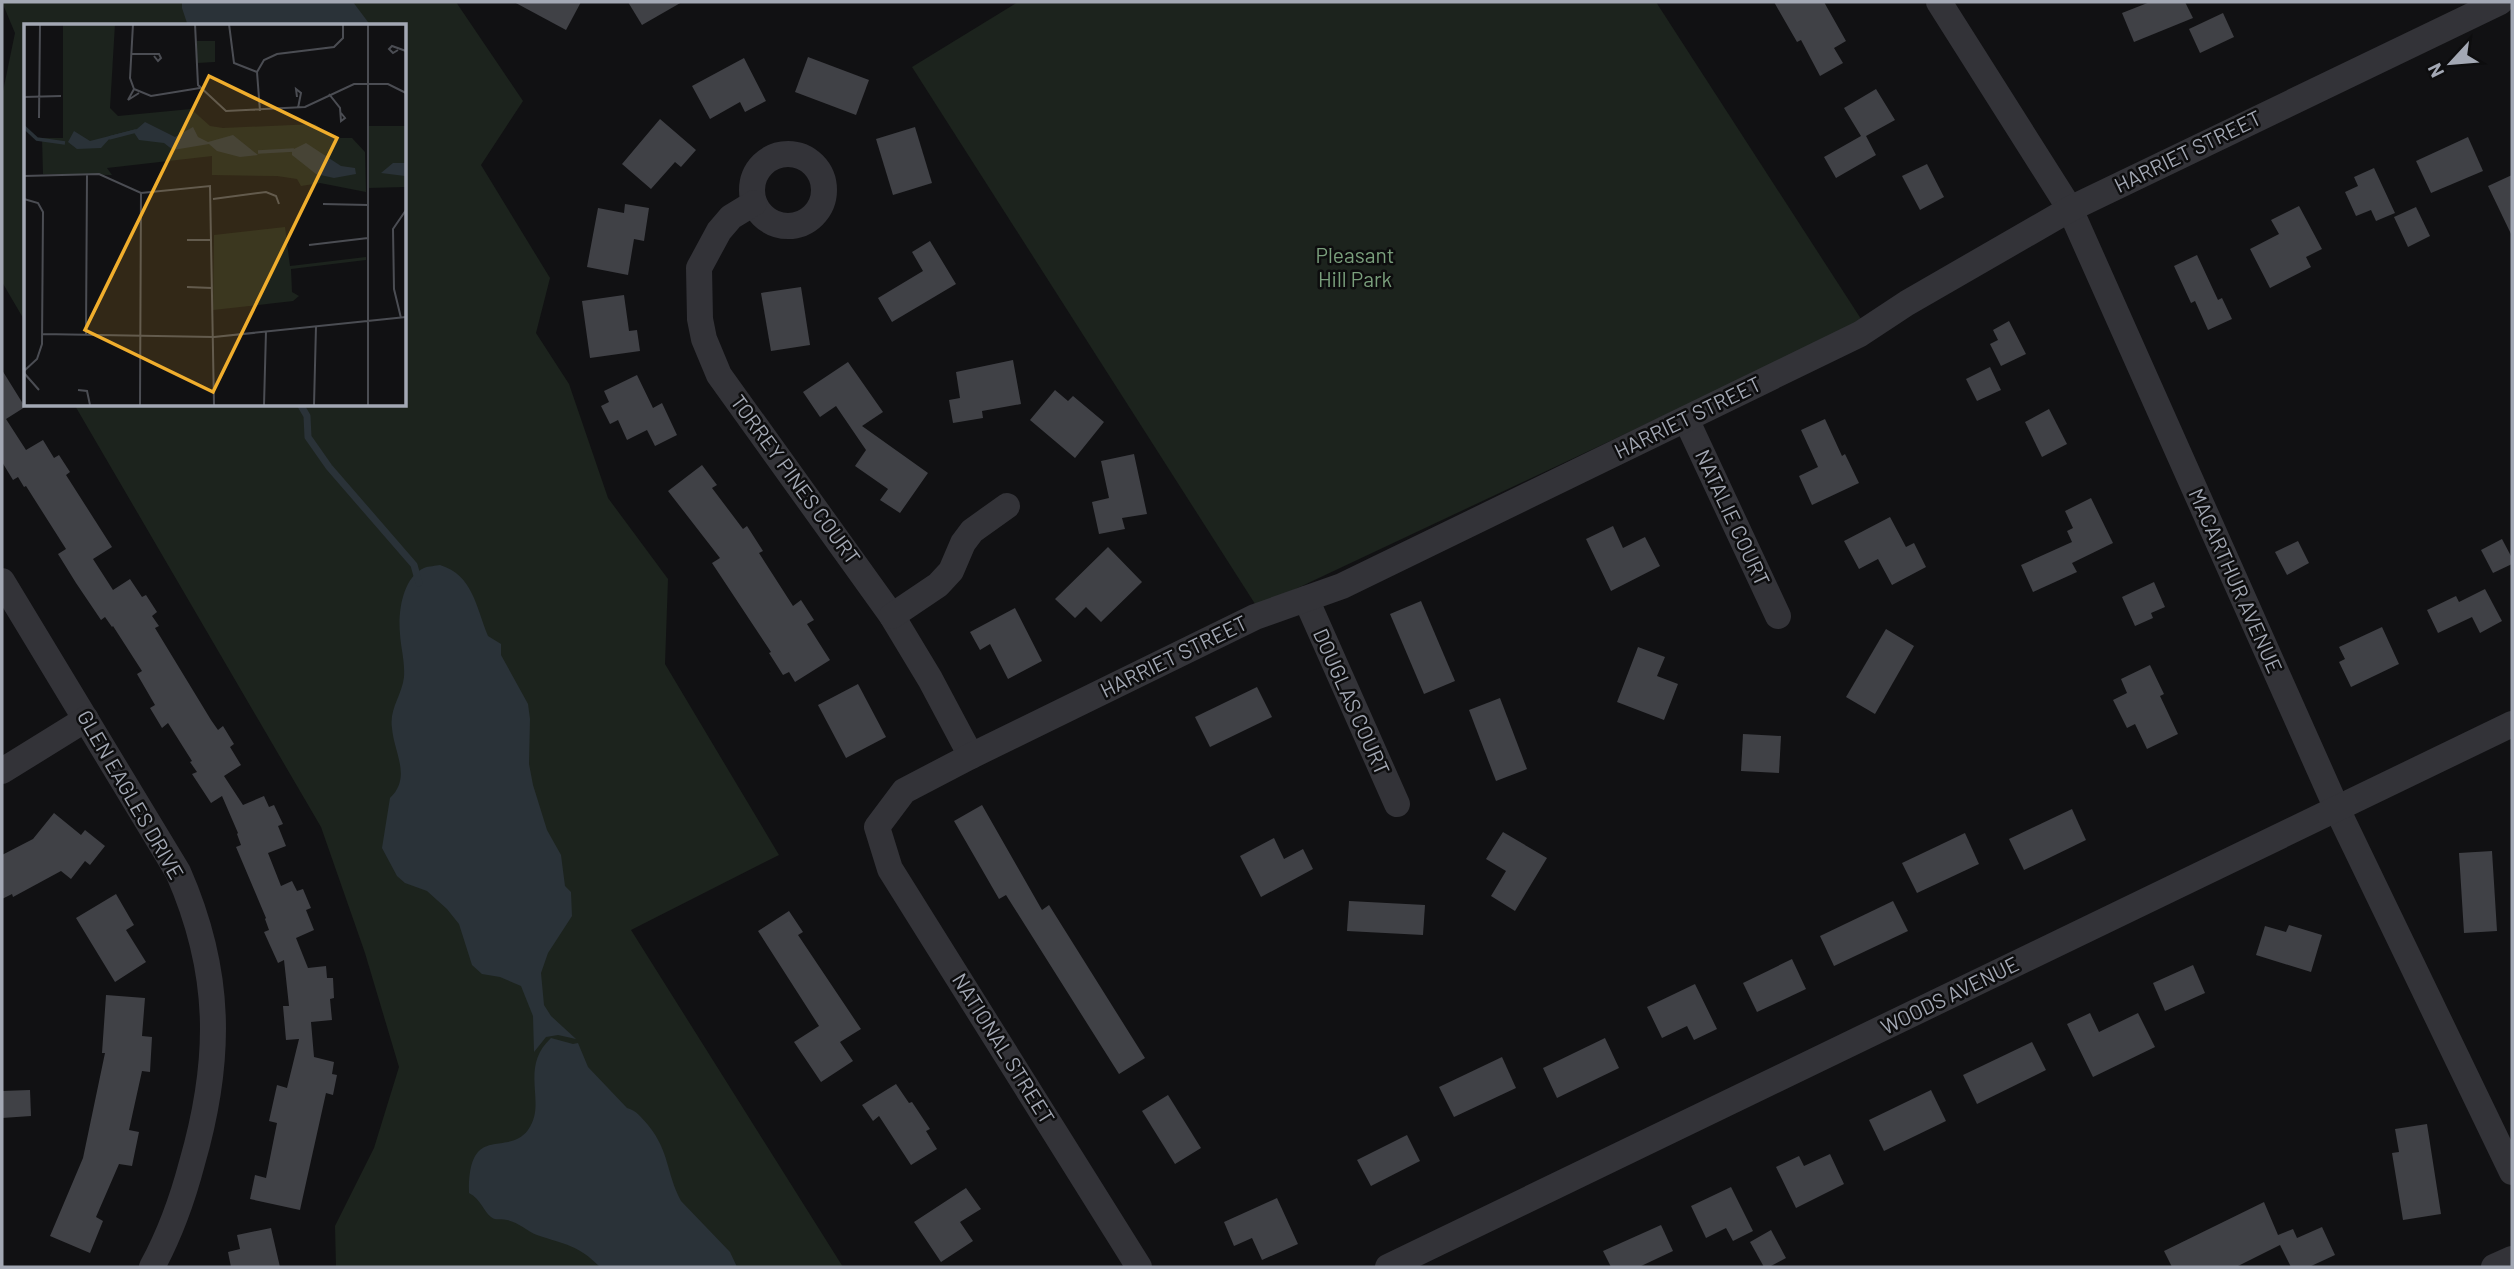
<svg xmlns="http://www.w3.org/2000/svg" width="2514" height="1269" font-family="Barlow,sans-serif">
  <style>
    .green { fill: #1c231d }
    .water { fill: #2a3238 }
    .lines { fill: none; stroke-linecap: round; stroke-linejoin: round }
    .stream { stroke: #2a3238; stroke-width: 7 }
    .building { fill: #404146 }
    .street { stroke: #333338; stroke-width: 26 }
    .labels { text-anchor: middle; stroke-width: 5; stroke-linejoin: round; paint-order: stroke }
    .street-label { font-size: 21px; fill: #a3a8b4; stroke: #0d0d0e }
    .park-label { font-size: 21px; fill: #7a9f7c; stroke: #0d0d0e }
    .inset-river { fill: none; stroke: #2a3238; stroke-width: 3.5 }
    .inset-road { fill: none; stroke: #4b4d53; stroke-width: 2 }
    .view { fill: #f0ae2d; fill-opacity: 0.15; stroke: #f0ae2d; stroke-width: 3.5 }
    .inset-edge { fill: none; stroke: #a3a8b4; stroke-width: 3.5 }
  </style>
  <rect width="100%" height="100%" fill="#111113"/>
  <g class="green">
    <polygon points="2,2 456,2 523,101 481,165 550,278 536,333 569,384 608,498 668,579 665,664 779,855 631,930 843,1267 336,1267 335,1226 374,1148 399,1067 365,953 321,827 74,404 404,404 404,26 26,26 26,323 2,282 2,96 15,33"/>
    <polygon points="1018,2 1656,2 1863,322 1257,607 912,67"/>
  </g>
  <g class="water">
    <polygon points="182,2 353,2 371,26 188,26 182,8"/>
    <path d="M440,565C473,575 476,607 488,636L501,644V655L528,704L530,719L529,764L533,785L547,830L561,855L565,886L571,892L572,916L548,953L541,973L544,1005L551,1016L576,1039L558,1035L546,1037L534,1052L533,1016L521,986L500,977L482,974L472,965L459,924L447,909L427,891L405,883L397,876L382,848L390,798C412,777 394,753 392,728C389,709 402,695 404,677C405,661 401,649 400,634C398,613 402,578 424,568C429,566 436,566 440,565Z"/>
    <path d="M551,1038L573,1044L578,1043L588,1067L627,1108C637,1111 641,1117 648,1125C670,1152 666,1173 681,1201L730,1252L737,1267H600C577,1244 566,1245 537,1235C527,1231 518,1222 507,1220C501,1218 496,1221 491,1217C483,1211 481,1199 469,1193C468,1121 507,1158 528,1130C548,1103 518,1069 551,1038Z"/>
  </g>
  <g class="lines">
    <polyline class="stream" points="300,404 307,416 308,437 329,467 414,565 419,583"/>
  </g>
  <g class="building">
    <polygon points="514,2 581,2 566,30"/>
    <polygon points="628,2 682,2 642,25"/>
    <polygon points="1774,2 1824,2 1846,41 1834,48 1843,63 1820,76 1801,40 1797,42"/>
    <polygon points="2150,2 2185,2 2193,18 2134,42 2122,13"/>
    <polygon points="2223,13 2234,37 2200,53 2189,29"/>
    <polygon points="808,57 869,80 856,115 795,92"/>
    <polygon points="744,58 766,101 745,112 740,102 710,119 692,86"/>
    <polygon points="1876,89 1895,120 1866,136 1876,155 1836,178 1824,157 1861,136 1844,108"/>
    <polygon points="660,119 696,150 681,167 675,162 651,189 622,164"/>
    <polygon points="915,127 932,183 893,195 876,139"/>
    <polygon points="2468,137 2483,171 2431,193 2416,161"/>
    <polygon points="1927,164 1944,197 1920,210 1902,176"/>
    <polygon points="2374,168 2395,213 2376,221 2371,210 2356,216 2345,192 2358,186 2354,177"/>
    <polygon points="2512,175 2512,236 2488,186"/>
    <polygon points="625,204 649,208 644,241 634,239 628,275 587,267 598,208 624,213"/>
    <polygon points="2299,206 2322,249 2306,257 2311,267 2270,288 2250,249 2279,234 2271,220"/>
    <polygon points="2416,207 2430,236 2408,247 2394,217"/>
    <polygon points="930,241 956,284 892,322 878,298 923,271 912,252"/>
    <polygon points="2197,255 2218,300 2222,298 2232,319 2208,330 2195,301 2191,303 2174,266"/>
    <polygon points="801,287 810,345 771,351 761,293"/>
    <polygon points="624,295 629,331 637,330 640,351 590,358 582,301"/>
    <polygon points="2009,321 2026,354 2001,366 1990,344 1998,340 1993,330"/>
    <polygon points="1013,360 1021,404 982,411 983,418 953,423 949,400 960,398 956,372"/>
    <polygon points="848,362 883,412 862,426 928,473 900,513 880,500 888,489 855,466 866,450 836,406 820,417 803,392"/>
    <polygon points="1990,367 2001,390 1977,401 1966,379"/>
    <polygon points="2,370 25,407 6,419 26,450 43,440 54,458 59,455 70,472 66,475 112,547 93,559 113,590 130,579 142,597 146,595 157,612 152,616 159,626 155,628 211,720 218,730 223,726 234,744 230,747 241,765 224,776 243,805 264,796 269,807 274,805 283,824 278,826 286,846 268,853 281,886 292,881 297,891 303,889 311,908 306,910 314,930 296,938 308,968 326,966 327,978 333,978 334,998 330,999 332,1020 311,1022 314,1057 334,1062 332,1074 337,1075 333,1095 326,1093 300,1210 250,1199 255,1175 266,1178 277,1123 269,1121 277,1085 287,1088 299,1039 286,1040 283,1006 289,1006 284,960 278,963 264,932 269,930 265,919 266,918 236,847 241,845 237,834 238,833 222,796 211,803 192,774 197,772 190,762 192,761 168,723 162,728 150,708 155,705 137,674 142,671 113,626 112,627 105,617 101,620 76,583 58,554 66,549 26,486 24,487 18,477 13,480 2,462"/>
    <polygon points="637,375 653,408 662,403 677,435 655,446 647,430 627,440 618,420 610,424 601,406 609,402 604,391"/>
    <polygon points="1055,390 1068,401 1073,396 1104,422 1075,458 1030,420"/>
    <polygon points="2049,409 2067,444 2042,457 2025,422"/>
    <polygon points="1825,419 1842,456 1845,454 1859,483 1812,505 1799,476 1818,467 1801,430"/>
    <polygon points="1134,454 1147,514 1122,518 1125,529 1099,534 1092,502 1109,498 1101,461"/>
    <polygon points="702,465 717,485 712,488 743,529 747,526 763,551 759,553 793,606 801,600 814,620 807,624 830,660 795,682 789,672 783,675 769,653 771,652 712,563 720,558 668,491"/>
    <polygon points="2091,498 2113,543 2072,563 2077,572 2033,592 2021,565 2072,542 2067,531 2073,528 2065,511"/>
    <polygon points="1890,517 1906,547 1914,543 1926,567 1892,585 1878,559 1859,569 1844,541"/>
    <polygon points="1613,526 1623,548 1645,537 1660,566 1611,591 1586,539"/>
    <polygon points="2502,539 2512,558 2512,564 2493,573 2481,550"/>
    <polygon points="2298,541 2309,563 2287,575 2275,552"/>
    <polygon points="1108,547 1142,582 1101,622 1086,607 1075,618 1055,599"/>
    <polygon points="2154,582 2165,607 2151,613 2153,618 2135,626 2122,597"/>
    <polygon points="2485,589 2502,621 2480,633 2472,617 2438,633 2427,610 2456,596 2459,602"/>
    <polygon points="1421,601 1455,681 1424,694 1390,614"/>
    <polygon points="1015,608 1042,661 1008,679 990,644 980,650 970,632"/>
    <polygon points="2382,627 2399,664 2351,687 2339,662 2345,659 2339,647"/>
    <polygon points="1886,629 1914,646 1875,714 1846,697"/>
    <polygon points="1638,647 1665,657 1657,676 1678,684 1664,720 1617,702"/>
    <polygon points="2150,665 2164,694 2160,696 2178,734 2147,749 2135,724 2127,728 2113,700 2127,693 2121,679"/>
    <polygon points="858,684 886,737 846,758 818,705"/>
    <polygon points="1257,687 1272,717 1210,747 1195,717"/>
    <polygon points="1500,698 1527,769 1496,781 1469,710"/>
    <polygon points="1743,734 1781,736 1779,773 1741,771"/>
    <polygon points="982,805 1042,910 1049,905 1145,1058 1119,1074 1006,895 999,899 954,821"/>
    <polygon points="2072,809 2086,840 2024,870 2009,839"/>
    <polygon points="54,813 81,835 85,830 105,846 90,865 85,861 71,879 61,871 13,897 12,894 2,899 2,855 33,839"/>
    <polygon points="1503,832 1547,858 1515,911 1491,896 1506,871 1486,859"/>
    <polygon points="1965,833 1979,864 1917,893 1902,863"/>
    <polygon points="1274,838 1284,859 1303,849 1313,869 1261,897 1240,856"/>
    <polygon points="2492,851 2497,931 2464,933 2459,853"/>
    <polygon points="116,894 134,925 126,930 146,962 115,982 76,918"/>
    <polygon points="1349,901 1425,905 1423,935 1347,931"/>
    <polygon points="1893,901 1908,931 1834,966 1820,936"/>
    <polygon points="789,911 803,932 798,935 861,1029 840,1042 853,1061 821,1082 794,1042 819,1026 758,931"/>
    <polygon points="2289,925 2322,935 2311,972 2256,955 2265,926 2286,932"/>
    <polygon points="1792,959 1806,989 1757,1012 1743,983"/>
    <polygon points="2193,965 2205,993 2165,1011 2153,983"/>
    <polygon points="1695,984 1717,1029 1694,1040 1687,1026 1662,1038 1647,1007"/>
    <polygon points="106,995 145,998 142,1036 152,1037 150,1072 142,1071 129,1130 139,1132 132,1166 119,1164 96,1217 103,1221 90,1253 50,1236 83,1158 105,1053 102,1053"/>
    <polygon points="2090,1013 2099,1032 2138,1013 2155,1047 2093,1077 2067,1024"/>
    <polygon points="1605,1038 1619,1068 1557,1098 1543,1068"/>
    <polygon points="2032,1042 2046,1070 1977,1104 1963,1075"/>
    <polygon points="1502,1057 1516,1088 1454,1117 1439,1087"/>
    <polygon points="896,1084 909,1103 912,1102 930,1129 926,1131 937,1149 911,1165 879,1116 873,1121 862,1105"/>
    <polygon points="30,1090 31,1116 2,1118 2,1091"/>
    <polygon points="1931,1090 1946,1121 1884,1151 1869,1120"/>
    <polygon points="1168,1095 1201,1148 1175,1164 1142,1111"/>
    <polygon points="2427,1124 2441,1214 2403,1220 2392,1153 2399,1152 2395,1129"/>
    <polygon points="1407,1135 1420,1161 1371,1186 1357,1160"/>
    <polygon points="1830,1154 1844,1184 1796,1208 1776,1167 1799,1156 1804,1166"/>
    <polygon points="1731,1187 1753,1231 1733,1241 1726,1228 1706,1238 1691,1206"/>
    <polygon points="966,1188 981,1209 960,1222 973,1241 941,1262 914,1222"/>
    <polygon points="1277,1198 1298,1244 1262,1260 1252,1238 1234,1246 1224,1222"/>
    <polygon points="2264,1202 2278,1235 2293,1229 2297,1238 2322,1227 2335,1255 2309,1267 2291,1267 2280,1245 2236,1267 2172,1267 2164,1251"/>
    <polygon points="1661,1225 1673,1251 1639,1267 1611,1267 1603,1251"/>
    <polygon points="271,1228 280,1267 231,1267 228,1252 240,1249 237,1235"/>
    <polygon points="1771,1230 1786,1258 1769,1267 1764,1267 1750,1242"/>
  </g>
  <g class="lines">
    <g class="street">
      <polyline points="1939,2 2070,209 2337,809 2512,1172"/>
      <circle cx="788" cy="190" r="36"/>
      <polyline points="754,203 731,217 719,231 699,268 700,319 704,339 719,375 892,616 930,679 971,756"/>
      <polyline points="1686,419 1778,616"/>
      <path d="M2,581L178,872C222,972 222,1059 192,1163C182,1201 171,1232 152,1267"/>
      <polyline points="1306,599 1397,804"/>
      <polyline points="892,616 938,585 951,571 963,543 972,531 1007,506"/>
      <polyline points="2,771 86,719"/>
      <polyline points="1139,1267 890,869 877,827 904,791 971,756 1255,617 1342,586 1860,334 1907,303 2070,209 2500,2"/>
      <polyline points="1388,1267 2512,724"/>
      <polyline points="2494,1267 2512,1259"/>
    </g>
  </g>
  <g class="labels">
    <g class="street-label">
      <text transform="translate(2188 152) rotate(-26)" y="7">HARRIET STREET</text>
      <text transform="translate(1688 418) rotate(-26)" y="7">HARRIET STREET</text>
      <text transform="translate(795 480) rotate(54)" y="7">TORREY PINES COURT</text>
      <text transform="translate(1732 518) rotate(65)" y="7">NATALIE COURT</text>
      <text transform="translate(2235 581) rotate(66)" y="7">MACARTHUR AVENUE</text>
      <text transform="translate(1174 657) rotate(-26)" y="7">HARRIET STREET</text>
      <text transform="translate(1351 702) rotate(66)" y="7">DOUGLAS COURT</text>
      <text transform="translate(130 795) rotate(60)" y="7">GLEN EAGLES DRIVE</text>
      <text transform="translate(1950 996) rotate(-26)" y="7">WOODS AVENUE</text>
      <text transform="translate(1003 1049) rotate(58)" y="7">NATIONAL STREET</text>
    </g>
    <g class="park-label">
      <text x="1355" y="263">Pleasant<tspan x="1355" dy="24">Hill Park</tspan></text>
    </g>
  </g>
  <g transform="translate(24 24)">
    <rect width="382" height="382" fill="#111113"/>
    <path d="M39,0H91L86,84L94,92L167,85L186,102L199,104L291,100L309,114H328L341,128L342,168L296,159L277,162L273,155L253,152L188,151V132L83,144L88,151L19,150L18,114H39ZM173,17H191V38L173,39ZM344,102H381V163L344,164ZM261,203L266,242L342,233V236L267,245L268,268L275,272L269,277L189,286L190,211Z" fill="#1c231d"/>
    <path d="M121,98L151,113L169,103L174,113L184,118L209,111L234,131L216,133L193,127L185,120L149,126L140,119L115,116L109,107L87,113L77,124L53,125L44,118L50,107L66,117L113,105ZM282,119L317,142L331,144L332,150L310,154L292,150L268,131V126ZM369,139H381V152L357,149Z" fill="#2a3238"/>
    <path class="inset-river" d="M0,103L13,115L41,119M85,114L112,107M234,128L270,126"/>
    <path class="inset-road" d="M109,0L106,54L110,65M171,0L174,61L202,87L281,83L330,60H364L382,69M205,0L210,39L233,48M344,0V381M374,26L369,29L365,25L368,22L382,27M108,30H135L137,34L134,37L130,32M110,65L127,72L176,64M110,65L104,76L115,69M305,70L316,84L317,97L321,94L317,89M0,73L37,72M273,73L272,65L277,69L274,84M236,87L233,48L240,36L253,30L310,23L319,14V0M15,94L16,0M0,152L75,150L117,169L186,162L190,381M0,175L14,179L19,188L18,320L13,335L0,347M189,175L242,168L252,172L255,180M299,180L344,181M163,216H188M285,221L344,214M163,263L188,264M377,294L370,265L369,205L382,186M18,310L190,313L382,293M62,310L63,150M0,349L15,366M54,366L63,367L66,381M116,381L117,169M240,381L242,307M290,381L292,302"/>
    <path class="view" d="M185,52L313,114L189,368L61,306Z"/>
    <rect width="382" height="382" class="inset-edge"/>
  </g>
  <rect width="2514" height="1269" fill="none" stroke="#a3a8b4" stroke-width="7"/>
  <g transform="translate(2451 63) rotate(244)" stroke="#0d0d0e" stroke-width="5" paint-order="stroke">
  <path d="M0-5L12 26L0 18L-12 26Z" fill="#a3a8b4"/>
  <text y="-10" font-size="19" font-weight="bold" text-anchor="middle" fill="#a3a8b4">N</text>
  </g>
</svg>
